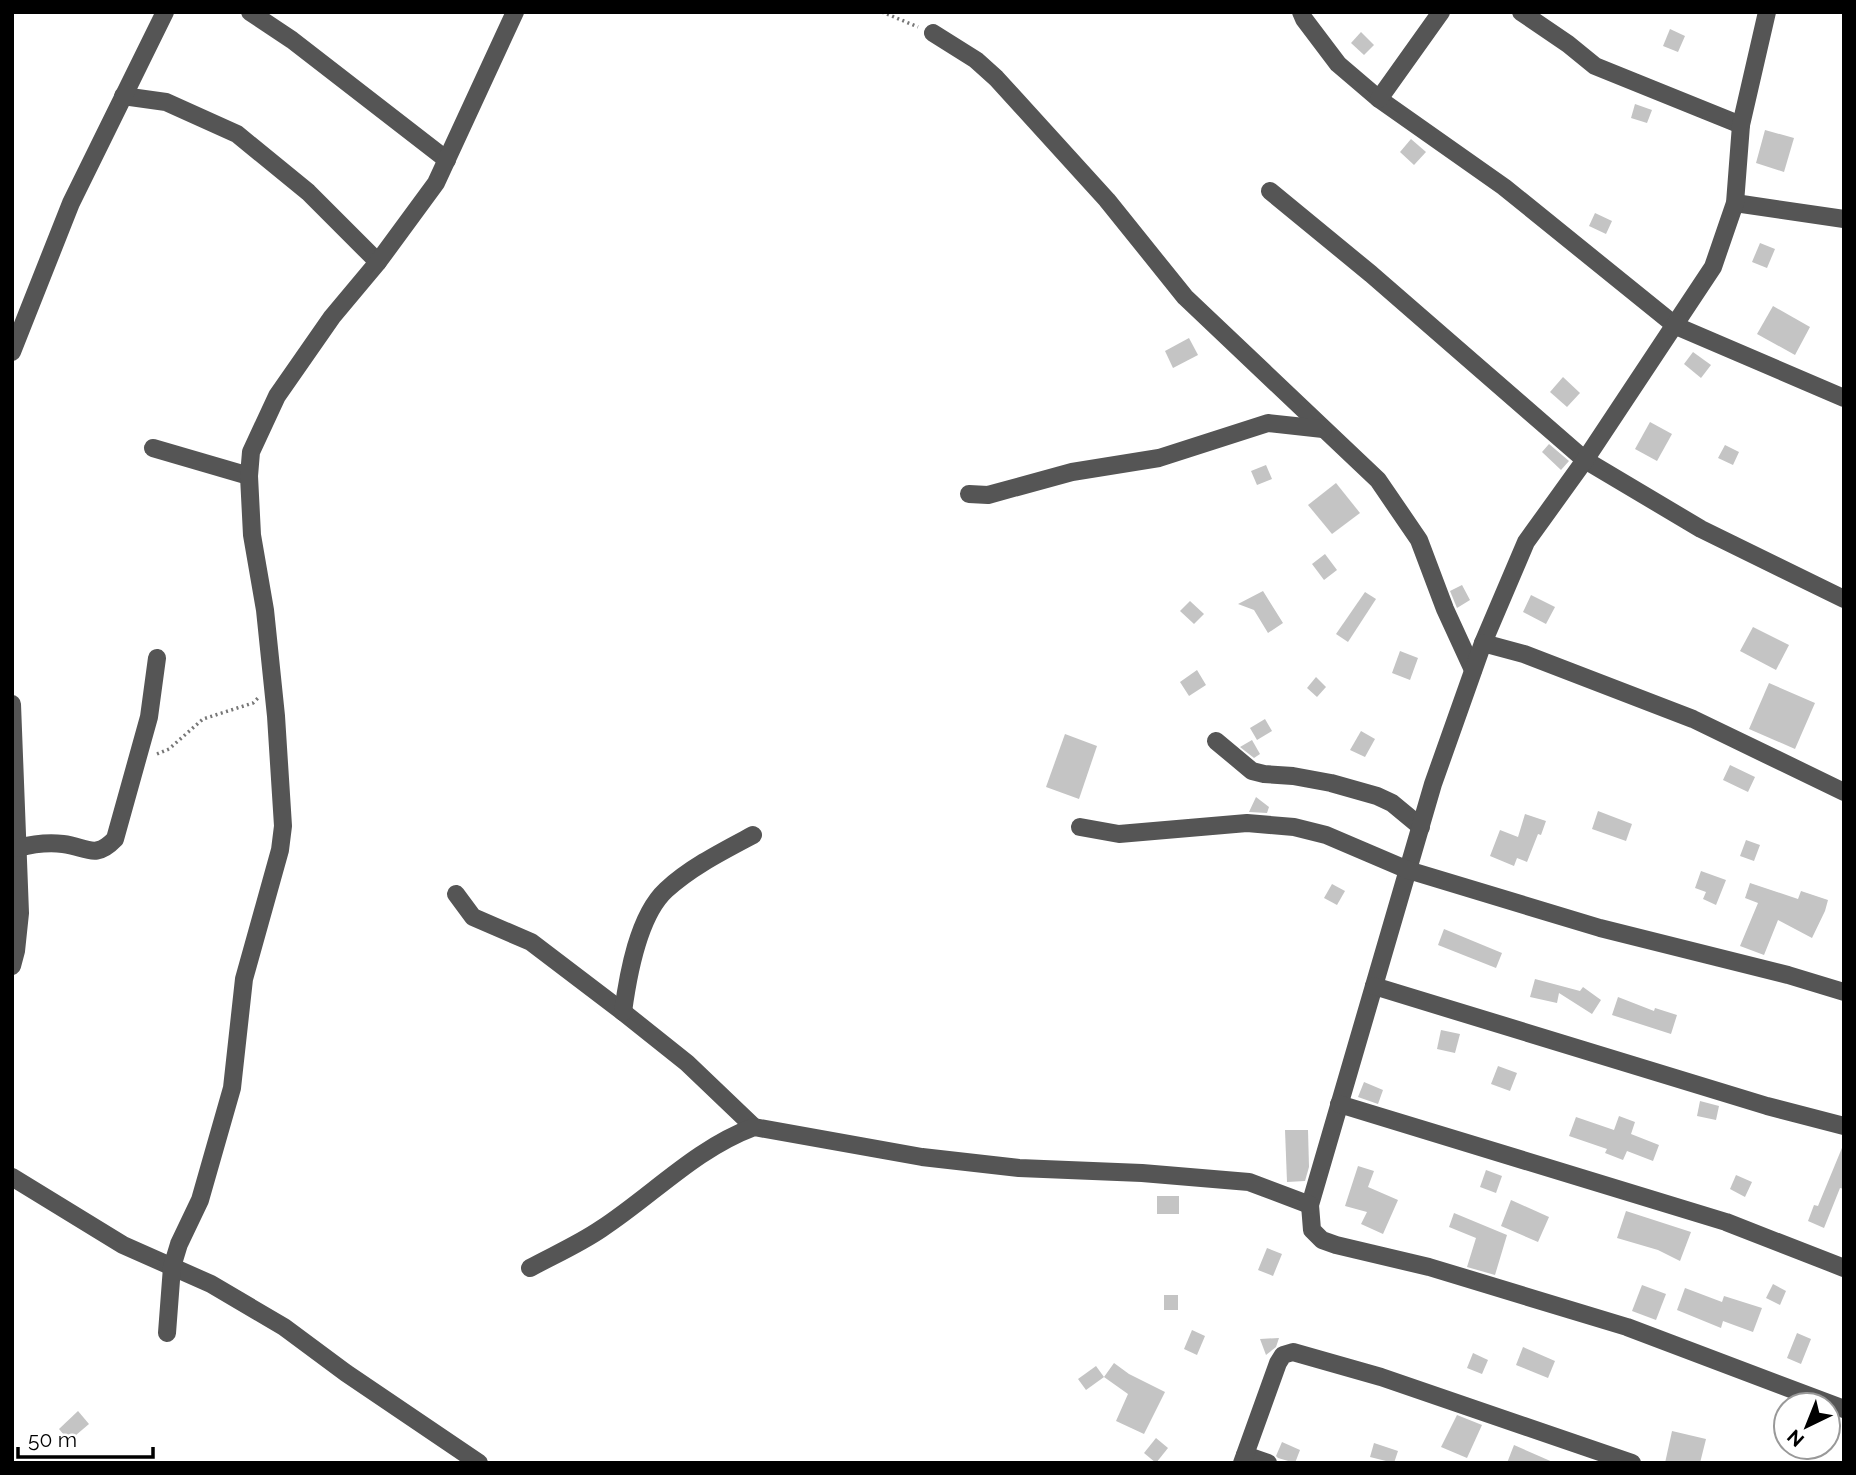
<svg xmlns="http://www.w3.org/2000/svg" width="1856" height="1475" font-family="Raleway,sans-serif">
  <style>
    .building { fill: #c4c4c4 }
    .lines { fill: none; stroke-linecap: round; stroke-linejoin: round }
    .path { stroke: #777; stroke-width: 3.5; stroke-dasharray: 2 3.5; stroke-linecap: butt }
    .minor { stroke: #555; stroke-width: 18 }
  </style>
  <rect width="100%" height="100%" fill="#fff"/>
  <g class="building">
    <polygon points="1670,29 1685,36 1678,52 1663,46"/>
    <polygon points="1361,32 1374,45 1364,55 1351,43"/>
    <polygon points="1635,104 1652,110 1647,123 1631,118"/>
    <polygon points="1765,130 1794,138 1784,172 1756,163"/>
    <polygon points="1411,139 1426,152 1414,165 1400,152"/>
    <polygon points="1595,213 1612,221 1606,234 1589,226"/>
    <polygon points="1760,243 1775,249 1767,268 1752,262"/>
    <polygon points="1773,306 1810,327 1795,355 1757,334"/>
    <polygon points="1189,338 1198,355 1173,368 1165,351"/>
    <polygon points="1693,352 1711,365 1701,378 1684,364"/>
    <polygon points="1563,377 1580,393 1567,407 1550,392"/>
    <polygon points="1650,422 1672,434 1657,461 1635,449"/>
    <polygon points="1549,444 1569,461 1561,470 1542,452"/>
    <polygon points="1725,445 1739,452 1733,465 1718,458"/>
    <polygon points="1266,465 1272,479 1257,485 1251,471"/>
    <polygon points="1336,483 1360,513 1332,534 1308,505"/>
    <polygon points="1325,554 1337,570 1324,580 1312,564"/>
    <polygon points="1462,585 1470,600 1457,608 1450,591"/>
    <polygon points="1263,591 1283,623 1268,633 1254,610 1238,604"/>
    <polygon points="1365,592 1376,599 1348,642 1336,634"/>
    <polygon points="1531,595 1555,607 1546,624 1523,612"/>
    <polygon points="1190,601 1204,614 1194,624 1180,611"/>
    <polygon points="1753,627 1789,645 1776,670 1740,651"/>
    <polygon points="1400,651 1418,658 1410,680 1392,673"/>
    <polygon points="1197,670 1206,685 1189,696 1180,682"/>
    <polygon points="1316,677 1326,687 1317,697 1307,688"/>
    <polygon points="1769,683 1815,703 1795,749 1749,729"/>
    <polygon points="1265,719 1272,731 1257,740 1250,728"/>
    <polygon points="1361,731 1375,739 1365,757 1350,750"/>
    <polygon points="1065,734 1097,746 1079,799 1046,787"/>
    <polygon points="1252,740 1260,754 1254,758 1240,747"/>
    <polygon points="1730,765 1755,777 1748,792 1723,780"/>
    <polygon points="1256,797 1269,807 1267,813 1249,812"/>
    <polygon points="1598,811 1632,824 1626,841 1592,829"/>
    <polygon points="1525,814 1546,821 1541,835 1538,834 1527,862 1517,858 1514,866 1490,856 1500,830 1518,837"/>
    <polygon points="1746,840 1760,845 1754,861 1740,856"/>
    <polygon points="1701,871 1726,880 1716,905 1703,899 1706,892 1695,888"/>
    <polygon points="1750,883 1798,899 1801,891 1828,900 1825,911 1812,938 1778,920 1764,955 1740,946 1758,903 1745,898"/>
    <polygon points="1332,884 1345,891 1337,905 1324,898"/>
    <polygon points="1444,929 1502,953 1496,968 1438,945"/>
    <polygon points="1535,979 1580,991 1583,987 1601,1000 1592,1014 1559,993 1557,1003 1530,997"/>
    <polygon points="1618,997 1654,1011 1655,1008 1677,1015 1671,1034 1612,1015"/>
    <polygon points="1441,1030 1460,1034 1455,1053 1437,1049"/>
    <polygon points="1498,1066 1517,1073 1510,1091 1491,1084"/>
    <polygon points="1364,1082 1383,1090 1378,1104 1358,1097"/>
    <polygon points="1700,1101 1719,1106 1716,1120 1697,1116"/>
    <polygon points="1619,1116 1635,1122 1631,1134 1659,1145 1653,1161 1627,1151 1623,1160 1605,1153 1607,1149 1569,1136 1576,1117 1614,1130"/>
    <polygon points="1285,1130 1308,1130 1309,1167 1305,1181 1287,1182"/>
    <polygon points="1844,1143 1844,1189 1840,1188 1824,1228 1808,1221 1814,1205 1818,1206"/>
    <polygon points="1358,1166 1374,1171 1368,1187 1398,1200 1383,1234 1361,1224 1367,1212 1345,1206"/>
    <polygon points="1486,1170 1502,1176 1496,1193 1480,1187"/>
    <polygon points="1736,1175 1752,1182 1745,1197 1730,1189"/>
    <rect x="1157" y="1196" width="22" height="18"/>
    <polygon points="1511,1200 1549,1217 1538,1242 1501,1226"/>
    <polygon points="1626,1211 1691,1232 1680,1261 1658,1250 1617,1238"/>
    <polygon points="1454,1213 1507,1235 1495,1275 1467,1267 1476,1238 1449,1227"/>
    <polygon points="1267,1248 1282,1254 1273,1276 1258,1270"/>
    <polygon points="1773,1284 1786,1291 1780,1305 1766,1298"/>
    <polygon points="1642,1285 1666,1294 1656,1320 1632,1311"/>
    <polygon points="1685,1288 1722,1302 1724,1296 1762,1308 1753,1332 1723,1321 1721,1328 1677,1310"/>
    <rect x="1164" y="1295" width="14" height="15"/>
    <polygon points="1192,1330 1205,1336 1197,1355 1184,1349"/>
    <polygon points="1797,1333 1811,1339 1801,1364 1787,1358"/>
    <polygon points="1279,1338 1276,1347 1266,1355 1260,1339"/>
    <polygon points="1523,1347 1555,1361 1548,1378 1516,1365"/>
    <polygon points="1473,1353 1488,1360 1482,1374 1467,1368"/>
    <polygon points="1114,1363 1129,1374 1165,1392 1144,1434 1116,1421 1128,1394 1104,1377"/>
    <polygon points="1096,1366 1104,1377 1086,1390 1078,1379"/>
    <polygon points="78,1411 89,1424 69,1441 59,1429"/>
    <polygon points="1457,1415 1482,1425 1467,1458 1441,1447"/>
    <polygon points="1672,1431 1706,1439 1700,1463 1665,1463"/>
    <polygon points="1156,1438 1168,1448 1156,1463 1144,1453"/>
    <polygon points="1282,1442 1300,1450 1295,1463 1278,1458 1276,1456"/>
    <polygon points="1374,1443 1398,1451 1394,1463 1370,1457"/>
    <polygon points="1514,1445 1555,1463 1507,1463"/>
  </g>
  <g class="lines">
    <g class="path">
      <polyline points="882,12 918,27"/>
      <polyline points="157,754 169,749 203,719 253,703 258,698"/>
    </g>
    <g class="minor">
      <polyline points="250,12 292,40 447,160"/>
      <polyline points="1301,12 1304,19 1338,64 1379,99 1504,187 1676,326 1844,398"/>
      <polyline points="1521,12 1568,44 1595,66 1741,125"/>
      <polyline points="933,33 976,60 996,78 1107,200 1185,297 1378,480 1419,540 1445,609 1473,670"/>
      <polyline points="123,96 166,102 237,134 308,192 378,262"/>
      <polyline points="1379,99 1441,12"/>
      <polyline points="1270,191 1371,274 1585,460 1701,529 1844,599"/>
      <polyline points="1735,203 1844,219"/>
      <polyline points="12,352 71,203 165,12"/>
      <polyline points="153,448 249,476"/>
      <polyline points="969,494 988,495 1072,472 1159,458 1268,423 1323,429"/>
      <polyline points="1483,643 1526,542 1585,460 1713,267 1735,203 1741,125 1767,12"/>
      <polyline points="12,704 20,913 16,951 12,966"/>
      <polyline points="1216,741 1252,771 1264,774 1293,776 1331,783 1377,796 1392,803 1421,827"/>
      <polyline points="1844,792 1693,719 1524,654 1483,643 1433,784 1310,1205 1312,1230 1322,1240 1336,1245 1429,1267 1627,1327 1844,1409"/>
      <polyline points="1080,827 1119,834 1247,823 1294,827 1326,835 1408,870 1600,928 1788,975 1844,992"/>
      <path d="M18,848C33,844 47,842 63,844C87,847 95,860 115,839L149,717L157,658"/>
      <polyline points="456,894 473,917 531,942 623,1012 687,1063 754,1127"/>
      <polyline points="1374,986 1767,1106 1844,1126"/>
      <path d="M623,1012C628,975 638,916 666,890C691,867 723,851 753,835"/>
      <polyline points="1339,1104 1726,1222 1844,1268"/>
      <polyline points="12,1177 123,1245 211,1284 284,1327 346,1373 479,1463"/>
      <path d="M530,1268C554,1255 579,1244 601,1229C653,1195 695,1149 754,1127L922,1157L1019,1168L1142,1173L1249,1182L1310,1205"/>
      <polyline points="167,1333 172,1267 179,1244 200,1200 232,1088 244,979 280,850 283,826 276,716 265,610 252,535 249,476 251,452 277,396 332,317 378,262 436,183 515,12"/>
      <polyline points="1245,1455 1268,1463"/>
      <polyline points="1242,1463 1278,1363 1283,1355 1293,1352 1381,1377 1632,1463"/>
    </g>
  </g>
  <rect width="1856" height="1475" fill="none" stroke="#000000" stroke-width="28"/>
  <g transform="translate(1807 1426) rotate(223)"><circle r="33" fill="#ffffff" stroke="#999999" stroke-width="2"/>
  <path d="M0-5L12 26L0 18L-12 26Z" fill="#000000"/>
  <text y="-10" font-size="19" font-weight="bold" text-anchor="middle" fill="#000000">N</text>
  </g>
  <path d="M18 1447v10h135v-10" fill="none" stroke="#000000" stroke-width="3.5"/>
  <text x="28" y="1447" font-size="21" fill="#000000" stroke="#ffffff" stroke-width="5" paint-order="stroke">50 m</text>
</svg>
